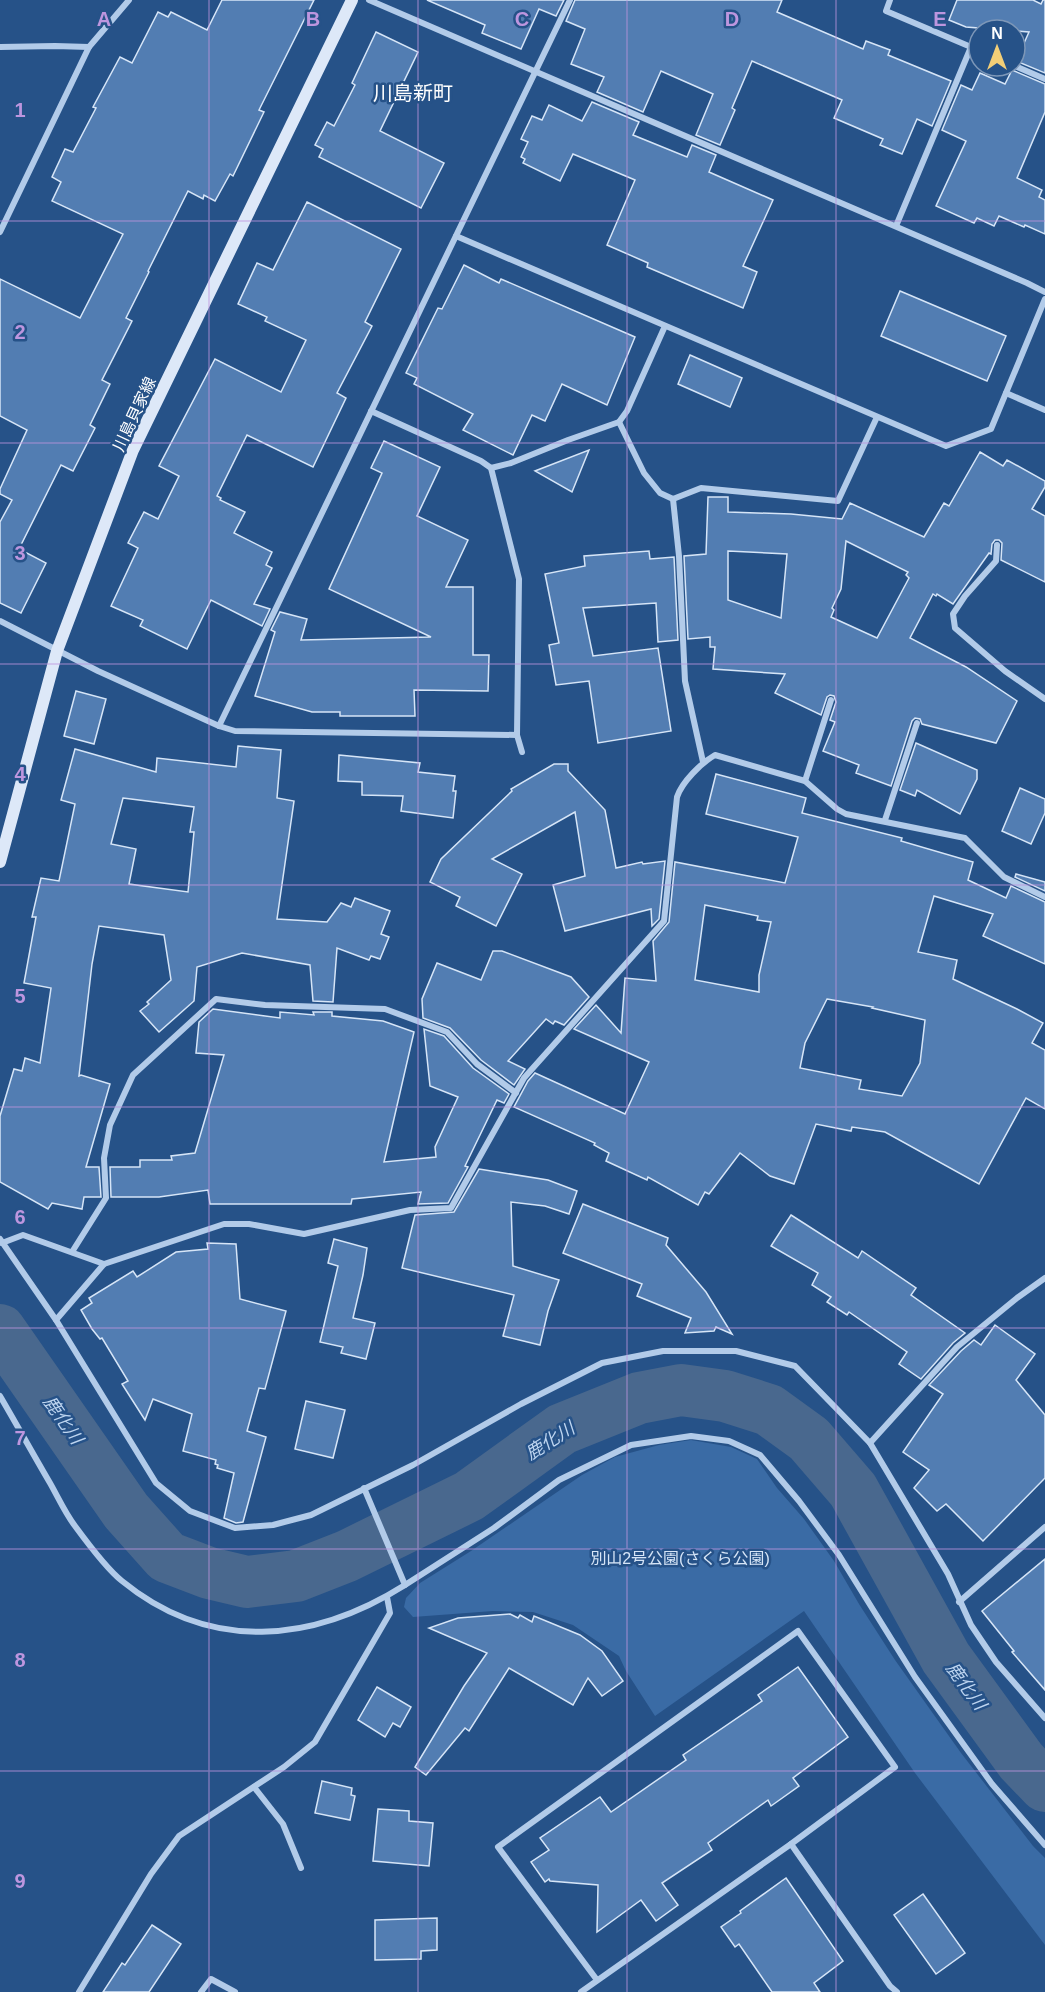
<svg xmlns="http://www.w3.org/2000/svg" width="1045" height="1992" font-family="Arial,'Noto Sans JP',sans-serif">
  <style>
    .green { fill: #3a6ba5 }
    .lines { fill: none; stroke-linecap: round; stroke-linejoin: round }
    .river { stroke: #49688e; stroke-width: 52 }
    .building { fill: #527db2; stroke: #d6e5f7; stroke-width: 1.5; fill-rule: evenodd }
    .minor { stroke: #b2cbe9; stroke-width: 6 }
    .secondary { stroke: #dde8f8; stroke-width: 12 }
    .grid { fill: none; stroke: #bd96df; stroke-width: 1.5; stroke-opacity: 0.55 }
    .labels { text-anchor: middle; stroke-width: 5; stroke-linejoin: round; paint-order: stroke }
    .street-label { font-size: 16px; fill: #fff; stroke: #265288 }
    .park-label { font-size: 16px; fill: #d6e5f7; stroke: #265288 }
    .water-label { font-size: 18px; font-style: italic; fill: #bed5f0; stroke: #265288 }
    .quarter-label { font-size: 20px; fill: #fff; stroke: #265288 }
    .grid-label { font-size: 20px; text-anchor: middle; font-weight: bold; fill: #bd96df; stroke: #265288; stroke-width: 5; stroke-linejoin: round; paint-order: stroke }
  </style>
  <rect width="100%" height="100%" fill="#265288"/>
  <polygon class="green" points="691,1440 731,1447 757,1459 777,1488 804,1519 834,1561 859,1604 895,1660 961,1753 1033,1846 1045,1858 1045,1945 915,1773 804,1611 655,1716 626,1671 619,1656 573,1625 533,1612 493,1611 413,1617 404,1607 406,1598 420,1583 471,1551 582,1475 615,1457 659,1445"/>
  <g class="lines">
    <polyline class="river" points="0,1330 126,1511 167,1557 209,1573 247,1582 296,1576 347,1556 469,1496 562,1429 639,1398 681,1390 725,1396 769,1410 809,1439 853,1490 946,1658 1021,1761 1045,1786"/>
  </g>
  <g class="building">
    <polygon points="222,0 314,0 259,110 264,112 233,176 230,174 215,201 204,195 203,199 188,191 148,271 149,272 126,318 132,321 102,380 110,384 90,425 95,428 73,471 61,465 19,549 46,563 21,613 0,603 0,522 12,500 0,494 0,489 27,430 0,416 0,279 80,318 123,234 52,201 61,182 52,177 65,149 73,152 96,108 93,107 120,57 132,63 158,12 168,17 171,12 207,30"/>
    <polygon points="427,0 564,0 556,16 539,9 521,49 482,33 485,25"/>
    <polygon points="575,0 782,0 777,12 863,49 866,41 890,50 888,55 951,81 932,126 917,119 902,154 880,145 883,139 834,118 842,100 752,61 732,108 735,110 720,145 696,135 713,94 661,71 643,112 597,92 604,77 571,64 585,29 566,21"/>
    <polygon points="957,0 1033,0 1041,4 1043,0 1045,0 1045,73 1016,61 1029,32 966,27 949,20"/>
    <polygon points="376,32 418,52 380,131 444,163 421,208 319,157 323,149 315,145 327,122 334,126 355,85 352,83"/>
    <polygon points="1012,70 1045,84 1045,112 1017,178 1042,190 1039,197 1045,200 1045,234 1025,225 1024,227 999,216 994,226 977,218 974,223 936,206 966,141 942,130 961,85 972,90 980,73 1005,84"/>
    <polygon points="592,102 639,122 633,135 687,157 692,145 716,155 709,172 773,200 743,266 757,272 743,308 647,267 648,263 607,245 635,180 573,154 560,181 523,163 525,159 521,157 528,142 521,139 532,116 542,120 549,105 582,121"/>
    <polygon points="307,202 401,249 365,322 372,326 337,393 346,398 313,467 247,435 217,496 221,498 220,500 245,512 234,533 272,552 266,565 272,568 254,604 270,609 262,626 211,600 187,649 140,626 143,620 111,606 138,548 128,543 144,512 158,519 179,476 159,466 215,359 281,392 306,340 265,321 267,317 238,304 257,263 273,270"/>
    <polygon points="464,265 499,283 501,279 635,337 607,405 562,384 545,421 532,415 513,455 463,430 473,414 414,384 417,378 406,373 438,308 442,309"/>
    <polygon points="900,291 1006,336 987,381 881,336"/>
    <polygon points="690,355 742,378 730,407 678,384"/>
    <polygon points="384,441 440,467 417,516 468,540 446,587 473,587 473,655 489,655 488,691 414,690 415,716 340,716 340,712 312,712 255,696 275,632 271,630 280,612 307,619 301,640 431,637 329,589 382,473 371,468"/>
    <polygon points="589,450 572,492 535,471"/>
    <path d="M980,452L1003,466L1007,460L1045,481V487L1032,509L1045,516V582L1001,560L1002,543L999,540H995L992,544L991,554L989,553L953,604L937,594L936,596L933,594L910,638L966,667L1017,701L996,743L922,724L920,719L915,718L912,721L891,786L856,773L859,765L823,751L835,722L830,720L836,702L834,696L830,695L827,697L821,715L775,693L785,674L713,669L715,647H710V637L688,639L684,556L706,554L708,497H728V512L791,514L842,519L850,503L924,537L944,503L949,506ZM846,541L908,572L906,575L909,578L877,638L831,617L834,610L832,608L841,589ZM728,551L787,554L781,618L728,600Z"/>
    <polygon points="649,551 650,559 674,557 678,640 658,642 656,603 583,608 593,656 658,648 671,731 598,743 589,681 556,685 549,645 559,643 545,574 585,566 584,556"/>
    <polygon points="76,691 106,699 94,744 64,736"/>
    <polygon points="916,743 977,770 977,779 960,814 917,790 915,796 900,790"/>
    <path d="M238,746L281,750L277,798L294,801L277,919L327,922L341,903L351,907L355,898L390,911L381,934L389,937L380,959L371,956L369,960L337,948L333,1002L313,1001L310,965L242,953L197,967L194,1001L159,1032L140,1011L149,1004L147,1002L171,980L164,935L99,926L92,964L79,1076L81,1075L110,1084L86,1167H99L101,1197H84L82,1209L52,1203L48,1209L0,1182V1116L14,1069L22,1071L25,1058L40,1063L51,988L24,983L36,917H32L41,878L59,881L75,804L61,800L75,749L156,772L157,758L236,767ZM123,798L194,807L190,832H194L188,892L129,884L136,849L111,844Z"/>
    <polygon points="339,755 420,763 418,772 455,776 453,791 456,791 453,818 401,811 403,796 362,795 362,782 338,781"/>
    <polygon points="554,764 568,764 568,771 605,810 616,868 642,862 643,864 665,861 659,919 652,926 651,909 565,931 553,885 585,876 575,812 492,859 522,874 496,926 456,906 460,897 430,882 441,859 512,791 511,789"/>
    <path d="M716,774L806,798L802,813L902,838L901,841L973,862L968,880L1006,898L1011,886L1045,902V964L983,936L993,914L934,896L918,952L957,960L953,979L1017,1009L1043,1023L1032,1043L1045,1050V1109L1026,1098L979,1184L885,1132L852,1127L851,1131L816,1124L794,1184L770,1176L740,1153L709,1194L705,1192L698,1205L648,1177L647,1180L606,1161L609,1153L594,1145L595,1143L514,1107L528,1081L535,1073L625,1114L649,1062L574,1029L596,1005L621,1033L625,978L656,981L653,941L669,922L675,862L785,883L798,837L706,814ZM705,905L758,916L757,920L771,922L759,975V992L695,980ZM827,999L873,1007L872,1008L925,1020L920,1063L902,1096L859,1089L861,1080L800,1068L805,1043Z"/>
    <polygon points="1020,788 1045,799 1045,813 1031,844 1002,831"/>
    <polygon points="1016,874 1045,882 1045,891 1015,877"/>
    <polygon points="493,951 502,951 571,977 589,997 564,1025 555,1021 553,1024 546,1019 508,1061 525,1069 514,1085 481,1060 450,1028 423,1018 422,999 437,963 481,980"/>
    <polygon points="213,1009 280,1018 280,1012 314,1015 313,1012 332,1012 332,1016 383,1021 414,1032 384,1162 436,1157 435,1147 458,1097 430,1086 424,1029 444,1036 473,1068 509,1094 504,1103 497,1100 465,1166 468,1167 448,1203 418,1204 421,1192 352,1199 351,1204 210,1204 208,1190 159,1197 111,1197 110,1167 140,1167 140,1160 172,1160 171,1156 195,1153 224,1055 196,1053 199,1022"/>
    <polygon points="479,1169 548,1180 577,1191 569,1214 545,1206 511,1202 513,1266 559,1280 548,1311 540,1345 503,1336 514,1295 402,1268 415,1215 454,1212"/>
    <polygon points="583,1204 668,1238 666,1245 706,1292 732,1334 716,1327 714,1331 685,1333 691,1318 637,1296 642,1284 563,1253"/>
    <polygon points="791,1215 858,1258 862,1251 916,1288 911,1295 965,1333 953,1343 921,1379 899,1364 907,1352 849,1312 847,1315 827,1302 831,1297 812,1285 818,1273 771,1246"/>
    <polygon points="334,1239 367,1248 363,1275 353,1318 375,1323 366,1359 341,1353 343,1347 320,1342 338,1266 328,1263"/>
    <polygon points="207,1243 236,1244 240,1299 286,1311 265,1389 259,1388 247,1431 266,1437 243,1522 236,1523 224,1518 234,1473 217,1468 218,1465 215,1464 216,1460 183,1451 192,1414 153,1399 145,1420 122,1384 128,1381 102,1338 100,1339 92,1329 81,1310 92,1303 89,1298 133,1271 137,1277 176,1252 208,1249"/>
    <polygon points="995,1325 1035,1354 1016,1380 1045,1415 1045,1478 983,1541 946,1504 937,1511 914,1488 929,1470 903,1452 943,1394 929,1385 961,1351 974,1340 981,1345"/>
    <polygon points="306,1401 345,1410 333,1458 295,1449"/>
    <polygon points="1045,1559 1045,1690 1012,1652 1014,1651 982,1611"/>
    <polygon points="510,1614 518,1618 520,1615 532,1622 534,1616 580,1635 602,1651 623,1681 602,1696 588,1678 573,1705 509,1668 469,1731 465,1728 426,1775 415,1767 464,1686 487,1653 429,1628 458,1618"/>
    <polygon points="798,1667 848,1737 793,1778 799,1786 771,1806 768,1800 708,1843 712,1850 662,1883 678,1905 656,1921 641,1900 597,1932 598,1885 550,1881 549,1879 545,1882 531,1862 549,1850 540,1838 600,1797 611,1812 686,1760 683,1755 762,1701 758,1695"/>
    <polygon points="377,1687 411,1707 400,1727 393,1723 385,1737 358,1720"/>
    <polygon points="322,1781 352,1788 351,1795 355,1796 350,1820 315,1813"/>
    <polygon points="378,1809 409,1811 409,1821 433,1823 429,1866 373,1861"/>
    <polygon points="786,1878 843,1961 814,1983 820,1992 772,1992 739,1944 735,1947 721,1927 741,1913 740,1911"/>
    <polygon points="923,1894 965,1953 936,1974 894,1915"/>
    <polygon points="437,1918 437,1950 421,1951 421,1959 375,1960 375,1920"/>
    <polygon points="152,1925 181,1944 149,1992 103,1992 122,1963 125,1965"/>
  </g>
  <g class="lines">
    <g class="minor">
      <polyline points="369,0 1027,283 1045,292"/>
      <polyline points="890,0 886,11 971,47"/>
      <polyline points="0,47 55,46 89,47"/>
      <polyline points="1015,66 1045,79"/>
      <polyline points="896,226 971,47 979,50"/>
      <polyline points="0,232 89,47 129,0"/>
      <polyline points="456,236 946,446 991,429 1045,299"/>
      <polyline points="1006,393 1045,410"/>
      <polyline points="619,422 644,473 660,493 673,499 701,488 838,501 877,417"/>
      <polyline points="491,468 511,463 568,440 619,422 627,411 665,326"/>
      <polyline points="673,499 679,556 685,681 703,762"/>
      <polyline points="997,545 996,561 965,596 953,614 955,628 1005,671 1045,699"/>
      <polyline points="0,621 98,671 219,726 235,731 517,735 519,579 491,468 481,461 371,411"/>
      <polyline points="219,726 570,0"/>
      <polyline points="517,735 522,752"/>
      <polyline points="805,781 831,700"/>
      <polyline points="885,820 917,723"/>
      <polyline points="0,1239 56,1320 156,1483 190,1511 235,1528 273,1525 311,1515 413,1465 521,1404 602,1363 663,1351 736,1351 795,1366 870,1443 948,1574 971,1625 996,1662 1045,1718"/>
      <polyline points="2,1243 23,1235 104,1264"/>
      <polyline points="72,1252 106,1198 104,1158 110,1125 133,1075 216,999 265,1005 385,1009 447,1032 477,1064 516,1093"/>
      <path d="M56,1320L104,1264L224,1224H249L304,1234L410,1210L451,1208L524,1078L664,921L677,797C682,782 701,763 715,755L805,781L837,809L846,814L965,838L1004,877L1045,897"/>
      <path d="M0,1396C17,1425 33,1454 50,1483C58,1497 65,1513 75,1526C86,1541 108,1570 122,1581C210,1653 313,1643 405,1585L364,1488"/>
      <polyline points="870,1443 957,1347 1017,1298 1045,1278"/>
      <polyline points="405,1585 494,1528 559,1480 631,1445 691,1436 729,1441 760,1455 799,1501 839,1555 915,1677 992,1784 1045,1845"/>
      <polyline points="959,1602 1045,1527"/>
      <polyline points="254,1787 283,1824 301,1868"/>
      <polyline points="791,1844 890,1986 897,1992"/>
      <polyline points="79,1992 151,1874 179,1836 284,1767 315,1742 390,1613 387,1597"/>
      <polyline points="201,1992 211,1979 235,1992"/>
      <polyline points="581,1992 791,1844 895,1767 798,1631 498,1847 597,1980"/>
    </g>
    <polyline class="secondary" points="0,862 57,651 133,450 352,0"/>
  </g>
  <path class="grid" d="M209,0V1992M418,0V1992M627,0V1992M836,0V1992M0,221H1045M0,443H1045M0,664H1045M0,885H1045M0,1107H1045M0,1328H1045M0,1549H1045M0,1771H1045"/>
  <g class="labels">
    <g class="street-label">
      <text transform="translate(134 414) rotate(-65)" y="6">川島貝家線</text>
    </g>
    <g class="park-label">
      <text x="680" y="1564">別山2号公園(さくら公園)</text>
    </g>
    <g class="water-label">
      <text transform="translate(63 1420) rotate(55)" y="6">鹿化川</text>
      <text transform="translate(550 1441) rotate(-32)" y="6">鹿化川</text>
      <text transform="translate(966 1686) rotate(54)" y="6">鹿化川</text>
    </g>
    <g class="quarter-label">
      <text x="413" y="100">川島新町</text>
    </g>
  </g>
  <g class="grid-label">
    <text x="104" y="26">A</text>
    <text x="313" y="26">B</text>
    <text x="522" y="26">C</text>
    <text x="732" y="26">D</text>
    <text x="940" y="26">E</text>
    <text x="20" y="117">1</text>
    <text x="20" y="339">2</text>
    <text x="20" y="560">3</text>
    <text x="20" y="781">4</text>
    <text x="20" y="1003">5</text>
    <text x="20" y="1224">6</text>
    <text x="20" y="1445">7</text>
    <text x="20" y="1667">8</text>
    <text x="20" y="1888">9</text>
  </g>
  <g transform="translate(997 48)"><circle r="28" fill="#265288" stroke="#7d97b8" stroke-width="1.5"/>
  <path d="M0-4.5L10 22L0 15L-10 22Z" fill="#f2ce77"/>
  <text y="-9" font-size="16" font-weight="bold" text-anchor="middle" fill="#ffffff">N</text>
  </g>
</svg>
